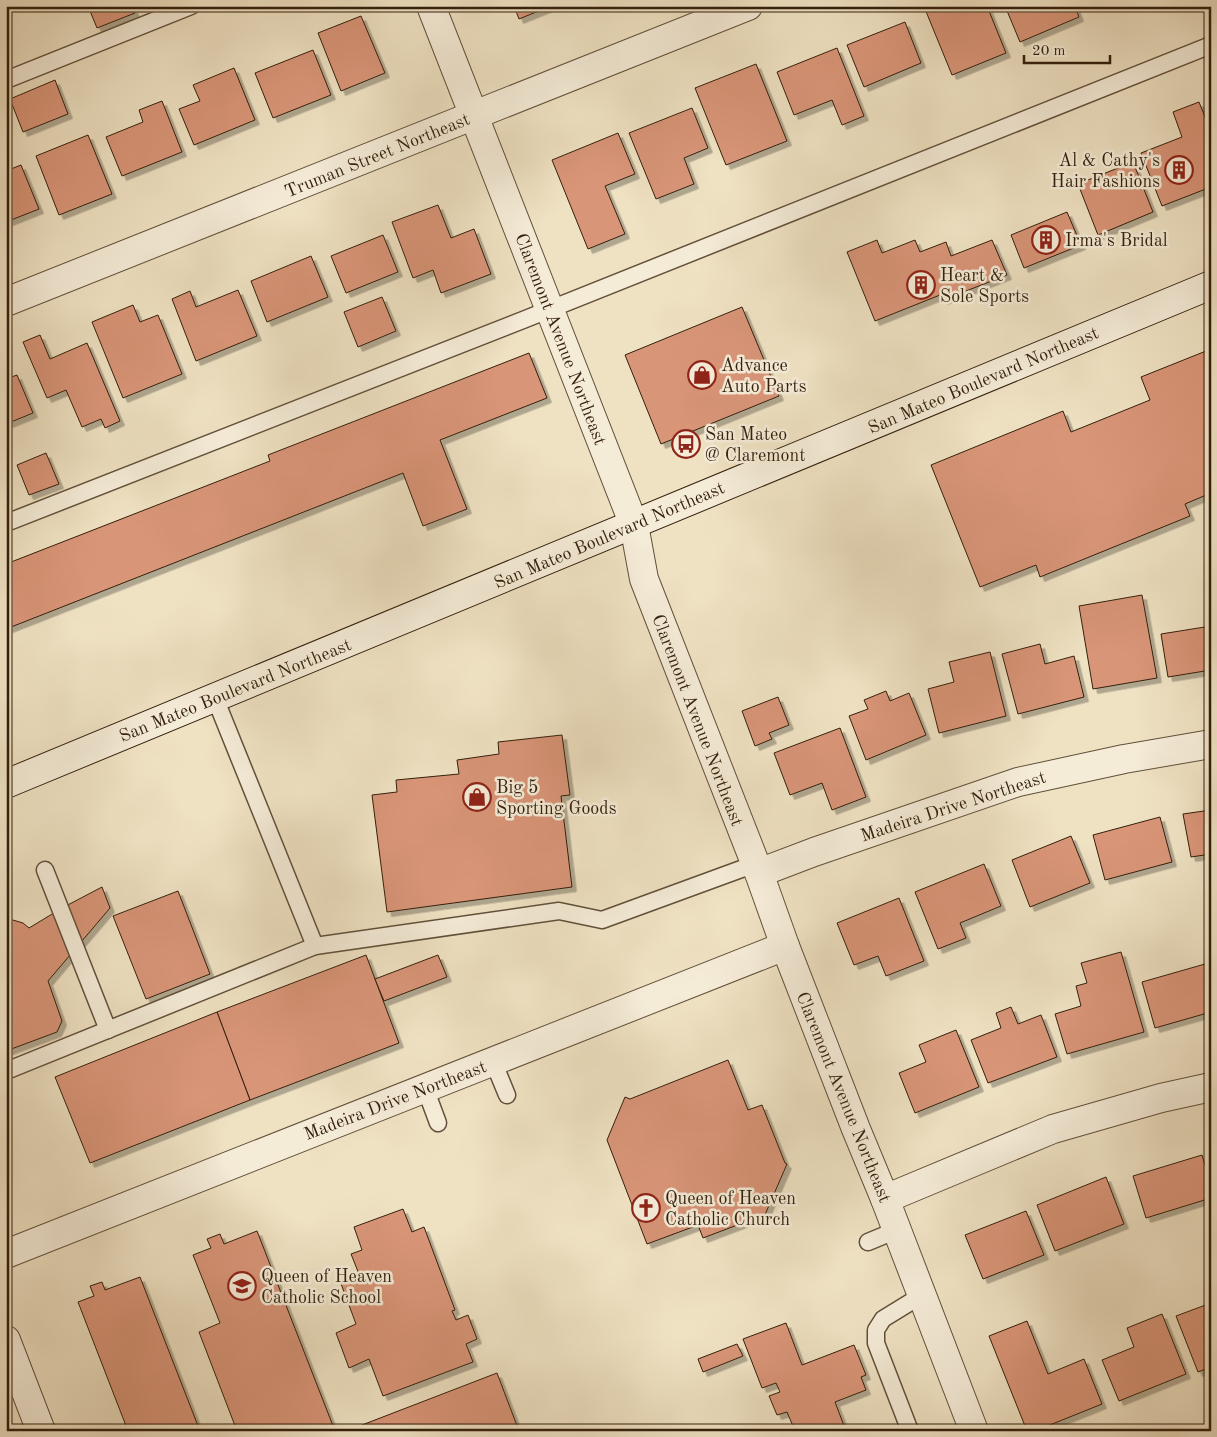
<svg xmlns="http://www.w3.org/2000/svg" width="1217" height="1437" font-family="'Old Standard TT',serif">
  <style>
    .building { fill: #d99578; stroke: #331f0c; filter: url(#shadow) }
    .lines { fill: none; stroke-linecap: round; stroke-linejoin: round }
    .service-casing { stroke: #62503a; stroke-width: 19 }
    .minor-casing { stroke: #62503a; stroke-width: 30 }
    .secondary-casing { stroke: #331f0c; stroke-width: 30 }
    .service { stroke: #f5ecd8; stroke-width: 16 }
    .minor { stroke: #f5ecd8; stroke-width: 28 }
    .secondary { stroke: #f5ecd8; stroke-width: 28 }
    .labels { text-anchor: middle; stroke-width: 5; stroke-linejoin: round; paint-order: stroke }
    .street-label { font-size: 18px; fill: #331f0c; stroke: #f5ecd8 }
    .poi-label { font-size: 18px; fill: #331f0c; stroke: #f5ecd8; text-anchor: start }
  </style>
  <defs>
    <filter id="shadow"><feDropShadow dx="4.5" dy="4.5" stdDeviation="0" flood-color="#0004"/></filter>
  </defs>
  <rect width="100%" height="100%" fill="#efe2c3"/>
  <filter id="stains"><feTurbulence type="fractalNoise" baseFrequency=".004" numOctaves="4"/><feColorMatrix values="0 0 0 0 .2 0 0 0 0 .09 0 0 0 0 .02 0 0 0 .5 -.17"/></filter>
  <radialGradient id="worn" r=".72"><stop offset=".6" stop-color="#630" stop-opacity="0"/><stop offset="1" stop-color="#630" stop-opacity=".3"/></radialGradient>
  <g class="building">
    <polygon points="88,6 132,6 135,13 97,28"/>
    <polygon points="514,6 551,6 519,19"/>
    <polygon points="932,6 987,6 1006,53 952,75 925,9"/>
    <polygon points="1005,6 1075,6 1079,17 1020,42"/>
    <polygon points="361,16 385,73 341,91 318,33"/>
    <polygon points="905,22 921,63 864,87 847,45"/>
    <polygon points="837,48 864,116 842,125 832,100 794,115 777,72"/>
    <polygon points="313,50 331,95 273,118 255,73"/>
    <polygon points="756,64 787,141 726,165 695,88"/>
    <polygon points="234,68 255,120 194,145 179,109 200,101 193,85"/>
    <polygon points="55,80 68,114 23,132 10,99"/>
    <polygon points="162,101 182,152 122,176 106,137 143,122 139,110"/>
    <polygon points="1199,102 1211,132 1211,187 1162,206 1141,153 1182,137 1173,112"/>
    <polygon points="692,108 708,148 684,158 694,184 656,199 629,133"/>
    <polygon points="618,133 635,174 605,186 625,234 588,249 552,160"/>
    <polygon points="88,135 112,194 59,215 36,156"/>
    <polygon points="1133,162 1153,212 1098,235 1078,184"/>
    <polygon points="21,165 39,209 6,222 6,171"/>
    <polygon points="438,205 451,238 474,229 491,274 441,293 433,270 413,278 392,222"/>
    <polygon points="1067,212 1081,245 1024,268 1011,235"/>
    <polygon points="383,235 398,272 346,293 331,256"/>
    <polygon points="877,240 882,253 915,240 920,252 946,242 951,256 992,240 1007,275 943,300 940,295 875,321 847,252"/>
    <polygon points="311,256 328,297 267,322 251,281"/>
    <polygon points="238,290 257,336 196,361 172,299 190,291 196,307"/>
    <polygon points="382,297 396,331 358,347 344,312"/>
    <polygon points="133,305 140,322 158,315 182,374 123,398 92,322"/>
    <polygon points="742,307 779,396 661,444 625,355"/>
    <polygon points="40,335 50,359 87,343 120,421 105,428 101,419 82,427 66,390 47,398 23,342"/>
    <polygon points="1211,349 1211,493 1185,504 1190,516 1040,577 1036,565 980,587 931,465 1063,411 1071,432 1150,400 1141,377"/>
    <polygon points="529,353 547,398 440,440 467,509 423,526 403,473 6,629 6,564 270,461 268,455"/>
    <polygon points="17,375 33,413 6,424 6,379"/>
    <polygon points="46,453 59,484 29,495 17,465"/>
    <polygon points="1142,595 1157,678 1093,689 1079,606"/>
    <polygon points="1211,626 1211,670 1168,677 1161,634"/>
    <polygon points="1040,644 1045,664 1074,656 1084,697 1018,714 1002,654"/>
    <polygon points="990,652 1006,716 939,733 928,689 954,682 949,662"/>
    <polygon points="886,691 890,701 909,693 926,735 866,760 849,716 868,709 864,700"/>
    <polygon points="778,697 789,725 769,733 772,739 755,746 742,711"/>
    <polygon points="840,728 866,797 832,810 822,783 790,795 774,753"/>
    <polygon points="562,735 570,795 561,796 572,887 387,912 372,795 397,792 396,780 459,774 457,760 499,754 498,742"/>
    <polygon points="1211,810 1211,854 1191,857 1183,814"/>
    <polygon points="1160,817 1172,862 1105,880 1093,835"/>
    <polygon points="1071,836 1090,883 1030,907 1012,860"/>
    <polygon points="984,864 1001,906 960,923 966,938 938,949 915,892"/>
    <polygon points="102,887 110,908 48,981 62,1021 57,1032 6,1051 6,918 23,923 29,928 62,908"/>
    <polygon points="178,891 210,974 146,999 113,916"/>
    <polygon points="899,898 924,961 886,976 878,956 854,965 837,923"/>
    <polygon points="1121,952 1144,1032 1067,1054 1055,1014 1081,1006 1076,986 1087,983 1081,963"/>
    <polygon points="366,955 399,1043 250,1100 217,1012"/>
    <polygon points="438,955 447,977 384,1001 375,979"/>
    <polygon points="1205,964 1211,983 1211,1012 1155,1028 1142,982"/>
    <polygon points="1011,1007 1018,1024 1041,1015 1057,1057 988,1083 971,1040 1001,1028 996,1013"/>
    <polygon points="217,1012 250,1100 90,1163 55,1077"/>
    <polygon points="956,1030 979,1087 915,1113 899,1073 926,1062 919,1045"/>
    <polygon points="728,1060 748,1110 762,1105 785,1163 787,1164 764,1217 761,1216 703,1238 698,1225 647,1244 607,1140 625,1097 630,1099"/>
    <polygon points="1202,1155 1211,1185 1211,1198 1146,1218 1133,1176"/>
    <polygon points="1106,1177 1124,1224 1055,1251 1037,1205"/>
    <polygon points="403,1209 412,1232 424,1227 455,1310 452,1311 456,1320 468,1315 477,1339 466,1344 473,1362 383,1396 369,1359 349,1368 336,1333 356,1324 340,1281 359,1274 351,1254 362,1250 354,1227"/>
    <polygon points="1026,1211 1044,1255 983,1279 965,1235"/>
    <polygon points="257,1231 335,1431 237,1431 199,1332 220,1323 193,1255 211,1248 207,1239 220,1234 224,1244"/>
    <polygon points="140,1277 200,1431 128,1431 78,1302 94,1296 90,1286 102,1282 105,1290"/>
    <polygon points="1211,1303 1211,1367 1198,1372 1176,1316"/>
    <polygon points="1162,1314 1186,1374 1119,1401 1102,1360 1134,1347 1127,1328"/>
    <polygon points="1027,1321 1048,1374 1084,1359 1102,1404 1035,1431 1027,1431 989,1336"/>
    <polygon points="786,1323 802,1365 854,1345 866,1375 861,1377 866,1390 835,1402 846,1431 795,1431 787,1412 777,1415 769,1396 780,1392 776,1383 762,1388 743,1339"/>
    <polygon points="737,1344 743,1356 703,1372 698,1359"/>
    <polygon points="497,1373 519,1431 365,1431 362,1425"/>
  </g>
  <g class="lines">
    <defs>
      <g id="service">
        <polyline points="6,80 191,6"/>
        <polyline points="6,523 523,320 1211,45"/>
        <polyline points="215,698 315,946"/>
        <polyline points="45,870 108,1030"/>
        <polyline points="493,1061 507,1095"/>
        <polyline points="6,1071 315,946 559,911 602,920 755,864"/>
        <polyline points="425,1088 438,1123"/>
        <polyline points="868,1242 897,1230"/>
        <polyline points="910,1431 876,1343 876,1330 883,1319 922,1295"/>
      </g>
      <g id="minor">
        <polyline points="431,6 634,525 644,579 759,873 785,946 856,1129 885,1199 974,1431"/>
        <polyline points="6,302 748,6"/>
        <polyline points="759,873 814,852 1018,782 1124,759 1211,744"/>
        <polyline points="885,1199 1053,1129 1161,1098 1211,1087"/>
        <polyline points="6,1254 785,946"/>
        <polyline points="6,1340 41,1431"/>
      </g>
      <polyline id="secondary" points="6,784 1211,285"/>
    </defs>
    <use href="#service" class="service-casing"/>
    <use href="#minor" class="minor-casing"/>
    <use href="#secondary" class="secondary-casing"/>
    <use href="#service" class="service"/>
    <use href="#minor" class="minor"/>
    <use href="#secondary" class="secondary"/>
  </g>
  <defs>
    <symbol id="building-ring" viewBox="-11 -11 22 22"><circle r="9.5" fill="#f5ecd8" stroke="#8f2418" stroke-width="1.5"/><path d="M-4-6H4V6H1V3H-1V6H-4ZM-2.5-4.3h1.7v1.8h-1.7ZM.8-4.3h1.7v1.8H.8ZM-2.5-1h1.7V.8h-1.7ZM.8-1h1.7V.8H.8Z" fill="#8f2418"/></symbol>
    <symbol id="shop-ring" viewBox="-11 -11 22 22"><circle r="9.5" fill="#f5ecd8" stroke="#8f2418" stroke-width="1.5"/><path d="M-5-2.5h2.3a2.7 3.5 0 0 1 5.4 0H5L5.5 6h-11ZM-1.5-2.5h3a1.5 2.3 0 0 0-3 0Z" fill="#8f2418"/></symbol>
    <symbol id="bus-ring" viewBox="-11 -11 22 22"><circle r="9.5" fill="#f5ecd8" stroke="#8f2418" stroke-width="1.5"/><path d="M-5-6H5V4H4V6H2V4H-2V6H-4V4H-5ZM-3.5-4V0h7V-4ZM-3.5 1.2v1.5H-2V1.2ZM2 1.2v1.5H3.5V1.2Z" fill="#8f2418"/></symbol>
    <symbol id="church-ring" viewBox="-11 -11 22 22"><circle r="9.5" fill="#f5ecd8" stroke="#8f2418" stroke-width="1.5"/><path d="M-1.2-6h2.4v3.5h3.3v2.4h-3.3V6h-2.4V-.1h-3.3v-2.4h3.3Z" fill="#8f2418"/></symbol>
    <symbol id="school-ring" viewBox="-11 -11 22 22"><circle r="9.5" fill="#f5ecd8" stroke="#8f2418" stroke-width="1.5"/><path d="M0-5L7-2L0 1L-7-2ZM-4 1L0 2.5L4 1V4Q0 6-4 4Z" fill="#8f2418"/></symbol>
  </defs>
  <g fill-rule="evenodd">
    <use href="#building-ring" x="1163" y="154" width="32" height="32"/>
    <use href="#building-ring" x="1030" y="224" width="32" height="32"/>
    <use href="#building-ring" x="905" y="269" width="32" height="32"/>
    <use href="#shop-ring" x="686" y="359" width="32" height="32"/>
    <use href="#bus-ring" x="670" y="428" width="32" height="32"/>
    <use href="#shop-ring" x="461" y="781" width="32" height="32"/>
    <use href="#church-ring" x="630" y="1192" width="32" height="32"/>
    <use href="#school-ring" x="226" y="1270" width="32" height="32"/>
  </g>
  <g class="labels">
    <g class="street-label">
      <text transform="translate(377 155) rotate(-22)" y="6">Truman Street Northeast</text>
      <text transform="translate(561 339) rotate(69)" y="6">Claremont Avenue Northeast</text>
      <text transform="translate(983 380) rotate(-23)" y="6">San Mateo Boulevard Northeast</text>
      <text transform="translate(609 535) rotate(-23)" y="6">San Mateo Boulevard Northeast</text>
      <text transform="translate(235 690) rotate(-22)" y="6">San Mateo Boulevard Northeast</text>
      <text transform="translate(698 720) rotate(69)" y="6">Claremont Avenue Northeast</text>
      <text transform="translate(953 806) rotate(-18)" y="6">Madeira Drive Northeast</text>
      <text transform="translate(844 1097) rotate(68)" y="6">Claremont Avenue Northeast</text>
      <text transform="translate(395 1100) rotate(-21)" y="6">Madeira Drive Northeast</text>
    </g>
    <g class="poi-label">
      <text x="1160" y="166" text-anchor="end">Al &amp; Cathy's<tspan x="1160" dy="21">Hair Fashions</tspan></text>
      <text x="1065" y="246">Irma's Bridal</text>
      <text x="940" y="281">Heart &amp;<tspan x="940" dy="21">Sole Sports</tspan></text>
      <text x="721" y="371">Advance<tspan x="721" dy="21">Auto Parts</tspan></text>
      <text x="705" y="440">San Mateo<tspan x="705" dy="21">@ Claremont</tspan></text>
      <text x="496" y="793">Big 5<tspan x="496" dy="21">Sporting Goods</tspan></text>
      <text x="665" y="1204">Queen of Heaven<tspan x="665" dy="21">Catholic Church</tspan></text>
      <text x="261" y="1282">Queen of Heaven<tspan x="261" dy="21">Catholic School</tspan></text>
    </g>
  </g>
  <rect width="1217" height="1437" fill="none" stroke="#efe2c3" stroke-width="25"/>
  <rect x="8" y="8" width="1202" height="1422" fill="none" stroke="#331f0c" stroke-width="2.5"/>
  <rect x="12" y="12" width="1192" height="1412" fill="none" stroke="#331f0c"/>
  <path d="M1024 55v8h86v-8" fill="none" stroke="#331f0c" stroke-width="2.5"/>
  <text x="1032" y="55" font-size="15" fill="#331f0c" stroke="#f5ecd8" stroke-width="4" paint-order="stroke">20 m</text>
  <rect width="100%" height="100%" filter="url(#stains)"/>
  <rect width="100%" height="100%" fill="url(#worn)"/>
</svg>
